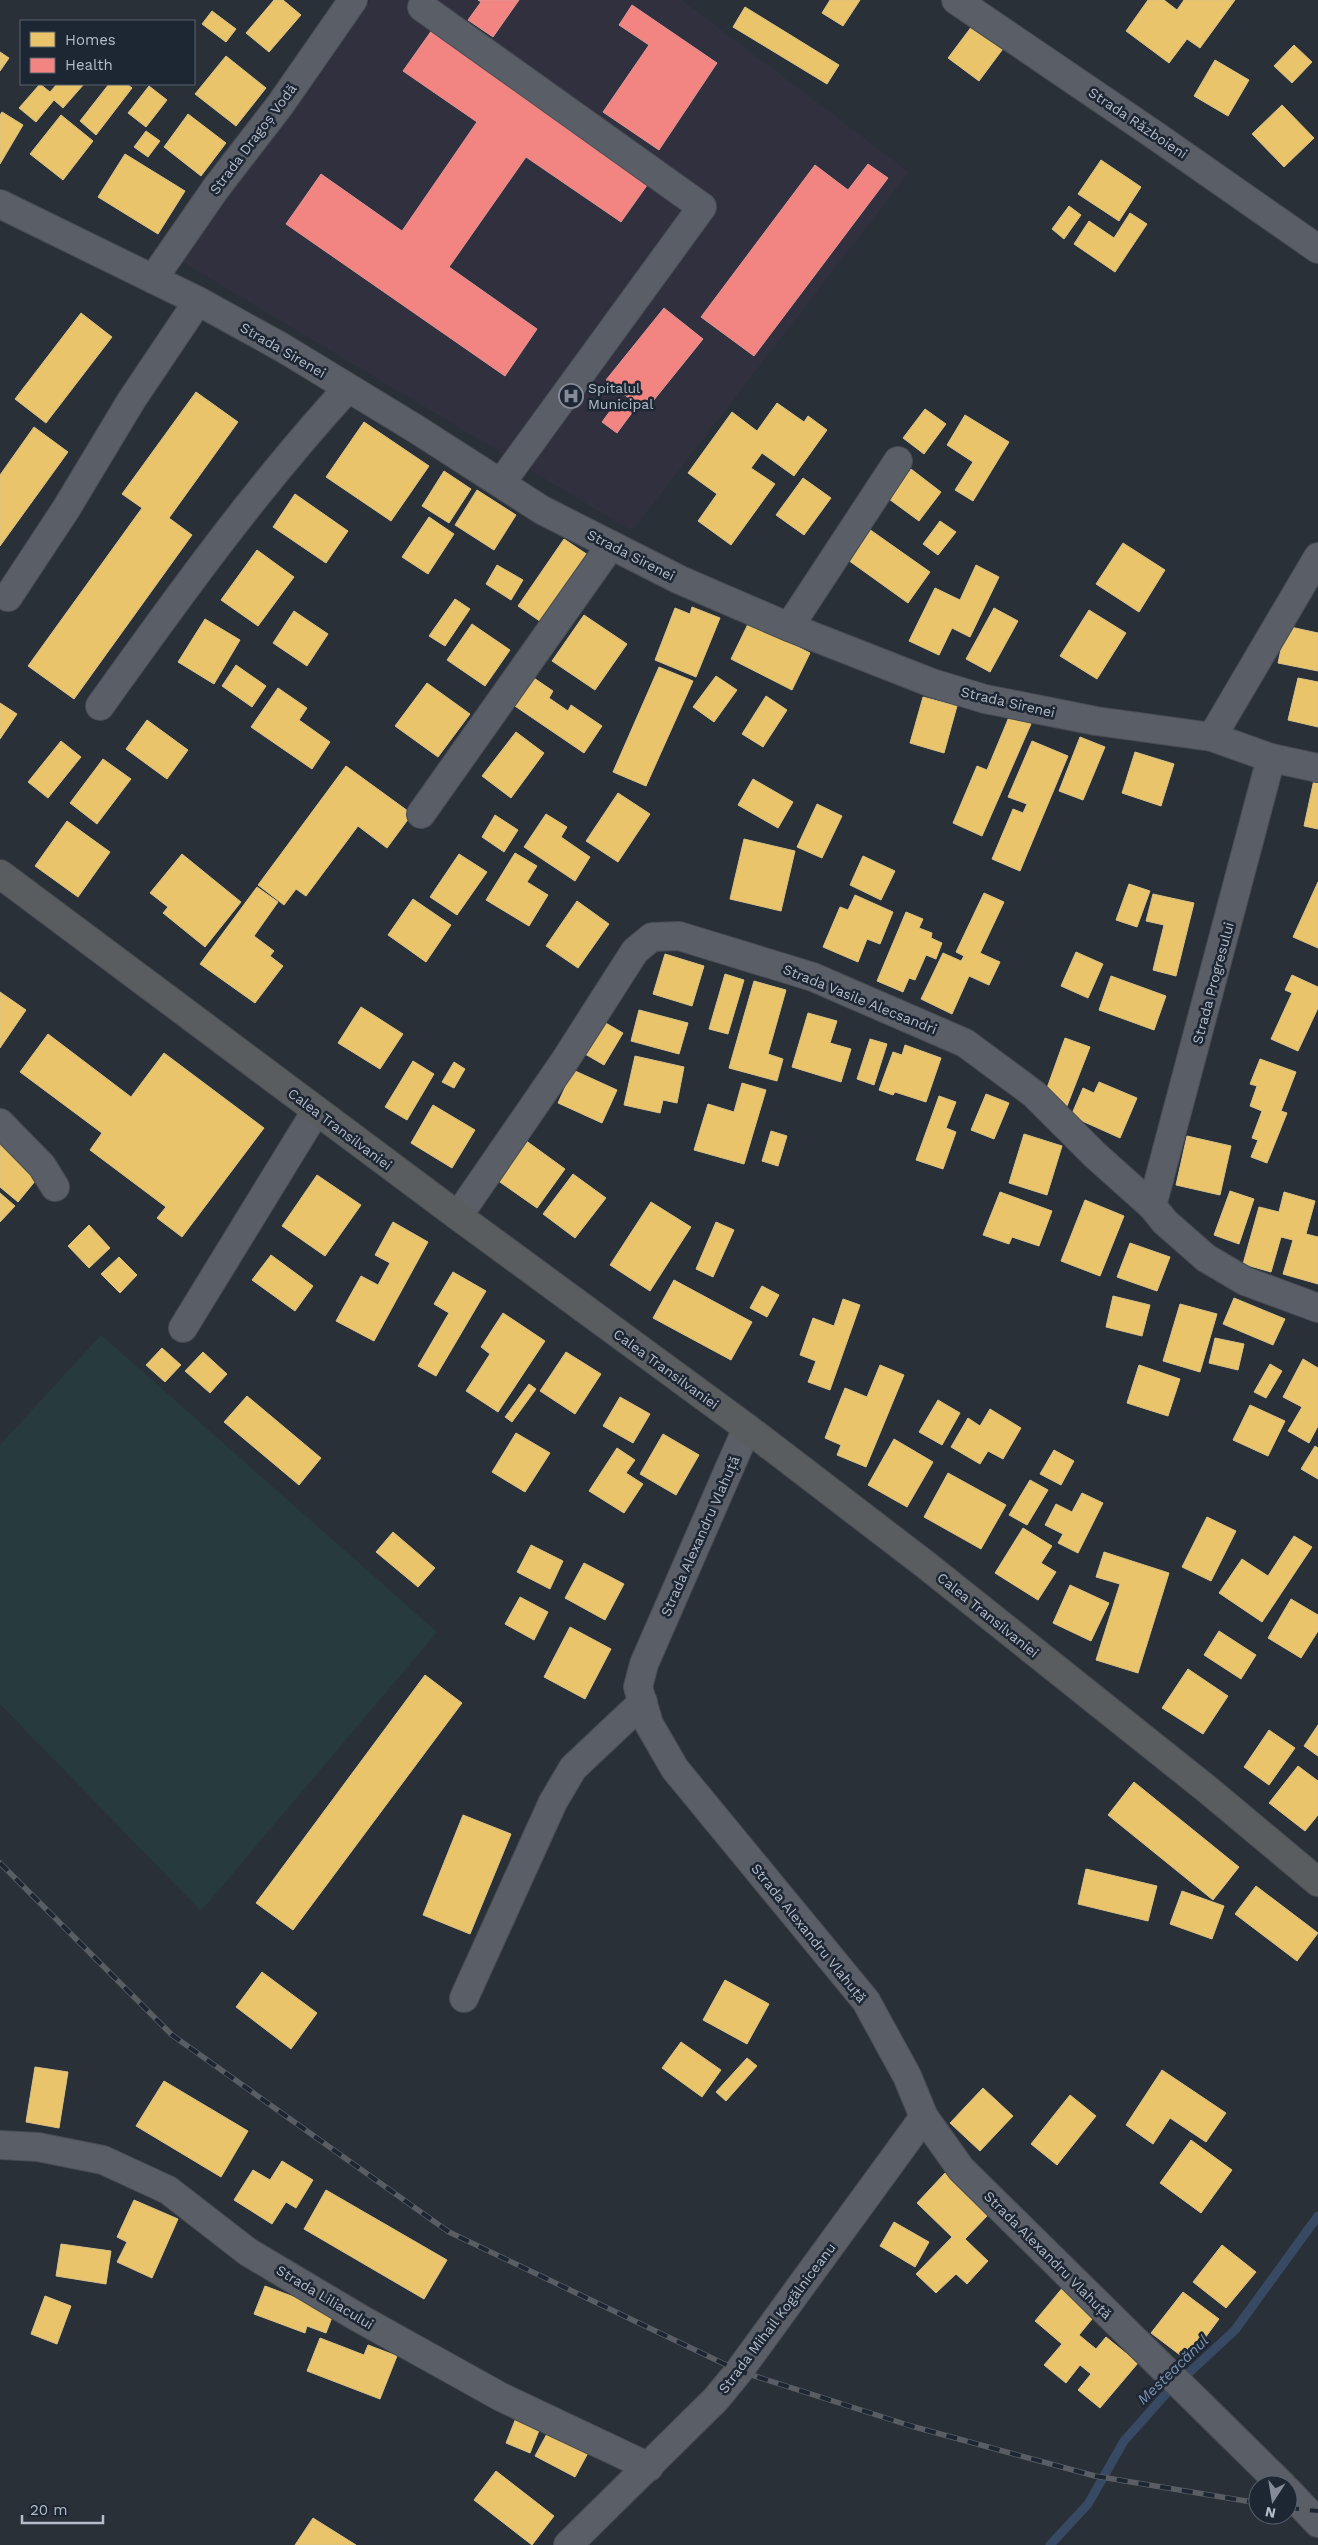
<svg xmlns="http://www.w3.org/2000/svg" width="1318" height="2545" font-family="'Work Sans',sans-serif">
  <style>
    .medical { fill: #31303e }
    .green { fill: #273a3e }
    .homes { fill: #e9c46a; stroke: #d9c286 }
    .health { fill: #f28482; stroke: #df9597 }
    .lines { fill: none; stroke-linecap: round; stroke-linejoin: round }
    .stream { stroke: #384963; stroke-width: 9 }
    .minor-casing { stroke: #484c53; stroke-width: 30 }
    .highway-casing { stroke: #474c53; stroke-width: 30 }
    .minor { stroke: #5a5e66; stroke-width: 28 }
    .highway { stroke: #5a5d60; stroke-width: 28 }
    .rail-casing { stroke: #595d64; stroke-width: 5.5 }
    .rail { stroke: #1d2633; stroke-width: 4; stroke-dasharray: 11; stroke-linecap: butt }
    .labels { text-anchor: middle; stroke-width: 5; stroke-linejoin: round; paint-order: stroke }
    .street-label { font-size: 14px; fill: #b4bcc9; stroke: #1d2633 }
    .poi-label { font-size: 14px; fill: #b4bcc9; stroke: #1d2633; text-anchor: start }
    .water-label { font-size: 15px; font-style: italic; fill: #7c92b1; stroke: #1d2633 }
  </style>
  <rect width="100%" height="100%" fill="#2a3038"/>
  <polygon class="medical" points="371,0 682,0 909,172 632,531 179,260"/>
  <polygon class="green" points="101,1335 437,1632 201,1911 0,1704 0,1445"/>
  <g class="homes">
    <polygon points="274,0 283,0 301,15 269,52 246,33"/>
    <polygon points="830,0 860,0 843,26 822,13"/>
    <polygon points="1148,0 1164,0 1177,10 1184,0 1235,0 1200,48 1187,39 1169,63 1126,31"/>
    <polygon points="745,7 839,65 827,84 733,27"/>
    <polygon points="212,11 236,29 226,42 202,24"/>
    <polygon points="978,18 1008,42 979,81 948,58"/>
    <polygon points="1294,45 1312,62 1292,83 1274,66"/>
    <polygon points="0,52 9,58 0,71"/>
    <polygon points="226,56 266,88 236,126 195,94"/>
    <polygon points="1215,60 1249,80 1228,116 1194,96"/>
    <polygon points="40,84 50,92 57,84 84,84 63,108 54,100 36,122 19,108"/>
    <polygon points="109,84 127,84 132,88 96,135 80,121"/>
    <polygon points="149,86 167,100 146,127 128,113"/>
    <polygon points="1282,105 1314,138 1284,167 1252,134"/>
    <polygon points="2,112 23,125 0,164 0,115"/>
    <polygon points="188,114 226,143 201,176 164,147"/>
    <polygon points="61,115 93,141 63,180 30,154"/>
    <polygon points="146,131 160,141 148,157 134,147"/>
    <polygon points="125,154 185,191 158,234 98,197"/>
    <polygon points="1101,160 1141,187 1119,221 1078,194"/>
    <polygon points="1069,206 1081,215 1064,239 1052,229"/>
    <polygon points="1130,213 1147,224 1115,272 1074,244 1089,221 1114,238"/>
    <polygon points="81,313 112,337 46,423 15,399"/>
    <polygon points="196,392 238,422 169,518 192,535 74,699 28,666 142,508 122,494"/>
    <polygon points="777,403 804,422 808,416 827,430 794,476 762,453 751,468 775,484 731,545 698,521 717,494 688,473 732,412 757,431"/>
    <polygon points="925,409 946,424 924,454 903,438"/>
    <polygon points="965,415 1009,442 973,501 955,490 973,462 947,445"/>
    <polygon points="364,422 429,466 391,521 326,477"/>
    <polygon points="34,427 68,452 0,546 0,475"/>
    <polygon points="911,469 941,492 919,521 889,499"/>
    <polygon points="444,471 471,489 449,523 422,506"/>
    <polygon points="803,478 831,498 804,535 776,515"/>
    <polygon points="477,490 516,515 494,550 455,525"/>
    <polygon points="295,494 348,531 326,563 273,527"/>
    <polygon points="429,517 454,534 428,574 402,557"/>
    <polygon points="940,521 956,532 938,555 923,544"/>
    <polygon points="869,529 930,572 908,603 848,560"/>
    <polygon points="564,539 591,557 544,624 518,606"/>
    <polygon points="1123,543 1165,570 1139,612 1096,584"/>
    <polygon points="257,550 294,577 258,626 221,600"/>
    <polygon points="497,565 523,580 511,600 486,584"/>
    <polygon points="976,565 999,577 970,637 952,628 939,655 909,641 935,588 960,600"/>
    <polygon points="455,599 470,609 445,646 429,636"/>
    <polygon points="692,607 720,618 696,677 655,660 675,608 690,614"/>
    <polygon points="994,608 1018,621 990,672 966,659"/>
    <polygon points="1089,610 1126,633 1097,679 1060,656"/>
    <polygon points="294,611 328,634 307,666 273,643"/>
    <polygon points="584,615 627,644 595,690 552,661"/>
    <polygon points="205,619 240,640 214,684 178,662"/>
    <polygon points="749,622 810,653 792,690 731,659"/>
    <polygon points="472,624 510,650 485,686 447,660"/>
    <polygon points="1286,626 1318,633 1318,671 1278,663"/>
    <polygon points="236,665 266,686 252,707 222,686"/>
    <polygon points="659,667 693,681 646,786 613,772"/>
    <polygon points="528,674 553,691 549,698 568,711 571,705 602,726 584,753 509,702"/>
    <polygon points="716,676 737,690 714,722 693,707"/>
    <polygon points="1298,678 1318,682 1318,727 1288,720"/>
    <polygon points="427,683 470,714 438,757 395,726"/>
    <polygon points="278,688 307,708 299,720 330,742 312,769 251,727"/>
    <polygon points="766,696 787,710 763,747 742,734"/>
    <polygon points="923,697 957,706 944,753 910,743"/>
    <polygon points="0,703 17,714 0,739"/>
    <polygon points="1009,717 1031,724 982,836 953,823 977,766 987,770"/>
    <polygon points="147,720 188,750 167,779 126,749"/>
    <polygon points="516,732 544,753 511,798 482,776"/>
    <polygon points="1080,737 1105,747 1083,800 1059,791"/>
    <polygon points="61,741 81,757 48,798 28,782"/>
    <polygon points="1032,741 1068,756 1020,871 992,859 1013,809 1023,813 1027,804 1008,797"/>
    <polygon points="1135,752 1174,764 1161,806 1122,793"/>
    <polygon points="103,759 131,779 97,824 70,803"/>
    <polygon points="346,766 412,814 387,848 358,826 306,896 296,889 284,905 258,885"/>
    <polygon points="1315,775 1318,776 1318,829 1304,826"/>
    <polygon points="753,779 793,802 778,828 738,805"/>
    <polygon points="618,793 650,814 618,862 586,841"/>
    <polygon points="817,804 842,816 822,858 797,847"/>
    <polygon points="546,814 567,827 561,837 590,857 575,881 524,847"/>
    <polygon points="495,815 518,830 504,852 482,837"/>
    <polygon points="67,821 110,852 78,897 35,866"/>
    <polygon points="744,839 795,851 781,911 730,899"/>
    <polygon points="515,853 537,866 527,882 548,895 529,926 486,900"/>
    <polygon points="182,854 241,902 205,947 163,913 168,907 150,893"/>
    <polygon points="459,854 487,872 457,915 430,897"/>
    <polygon points="863,856 895,871 881,900 850,885"/>
    <polygon points="1318,882 1318,948 1293,937"/>
    <polygon points="1129,884 1150,891 1137,927 1116,920"/>
    <polygon points="257,887 278,902 254,936 274,951 270,956 283,966 255,1003 200,964"/>
    <polygon points="984,893 1004,902 980,953 1000,962 989,985 969,976 952,1014 921,999 943,953 961,961 964,956 956,952"/>
    <polygon points="1153,894 1194,903 1176,976 1153,970 1164,925 1146,921"/>
    <polygon points="855,895 893,912 880,944 867,939 858,962 823,947 840,907 848,910"/>
    <polygon points="413,899 451,925 426,962 388,935"/>
    <polygon points="577,901 609,924 578,968 546,946"/>
    <polygon points="906,912 923,919 919,928 932,933 931,938 942,943 936,959 926,955 915,980 909,978 903,992 877,981"/>
    <polygon points="1076,952 1103,964 1088,998 1061,986"/>
    <polygon points="665,954 704,966 692,1006 653,994"/>
    <polygon points="725,974 744,980 728,1034 709,1029"/>
    <polygon points="1292,975 1318,987 1318,1008 1298,1051 1271,1039 1292,993 1285,990"/>
    <polygon points="1111,976 1166,996 1154,1030 1099,1010"/>
    <polygon points="754,981 786,990 768,1054 783,1059 777,1081 729,1068"/>
    <polygon points="0,992 26,1010 0,1048"/>
    <polygon points="361,1007 403,1034 380,1069 338,1043"/>
    <polygon points="639,1010 688,1023 679,1054 631,1041"/>
    <polygon points="808,1013 837,1021 830,1043 851,1049 841,1082 792,1067"/>
    <polygon points="604,1022 623,1033 604,1065 585,1054"/>
    <polygon points="48,1034 131,1097 164,1053 264,1128 182,1237 157,1218 166,1207 90,1150 102,1133 20,1072"/>
    <polygon points="1065,1038 1090,1047 1067,1106 1047,1088"/>
    <polygon points="870,1039 887,1044 874,1085 857,1079"/>
    <polygon points="905,1045 941,1058 926,1102 895,1092 893,1095 879,1090 893,1052 902,1055"/>
    <polygon points="635,1056 684,1067 677,1103 663,1100 660,1113 624,1105"/>
    <polygon points="1260,1059 1296,1072 1281,1111 1287,1113 1267,1163 1251,1157 1258,1140 1252,1138 1262,1111 1250,1106 1257,1086 1250,1084"/>
    <polygon points="413,1061 434,1074 407,1120 385,1107"/>
    <polygon points="454,1062 465,1069 454,1088 442,1082"/>
    <polygon points="573,1070 617,1090 602,1123 558,1103"/>
    <polygon points="1099,1082 1137,1098 1120,1138 1071,1116 1083,1088 1094,1093"/>
    <polygon points="742,1083 766,1090 744,1164 694,1150 708,1104 734,1112"/>
    <polygon points="986,1094 1009,1103 994,1139 971,1130"/>
    <polygon points="939,1096 956,1102 946,1128 956,1132 943,1169 916,1160"/>
    <polygon points="433,1105 475,1130 452,1168 411,1143"/>
    <polygon points="771,1131 787,1136 778,1166 762,1161"/>
    <polygon points="1024,1134 1062,1146 1047,1195 1009,1183"/>
    <polygon points="1187,1136 1231,1146 1220,1195 1176,1185"/>
    <polygon points="525,1140 565,1169 537,1208 497,1180"/>
    <polygon points="0,1141 41,1174 18,1202 0,1187"/>
    <polygon points="573,1174 606,1198 575,1238 543,1214"/>
    <polygon points="317,1175 361,1205 325,1256 282,1226"/>
    <polygon points="1230,1191 1254,1199 1239,1244 1214,1235"/>
    <polygon points="1000,1192 1052,1211 1039,1246 1012,1237 1009,1244 983,1235"/>
    <polygon points="1284,1192 1315,1201 1306,1234 1318,1237 1318,1284 1283,1274 1293,1240 1281,1237 1271,1272 1243,1264 1259,1207 1279,1212"/>
    <polygon points="0,1193 15,1206 0,1222"/>
    <polygon points="1085,1200 1124,1216 1100,1276 1061,1261"/>
    <polygon points="651,1202 691,1227 650,1291 610,1265"/>
    <polygon points="393,1222 428,1242 374,1341 336,1321 361,1276 378,1285 390,1263 375,1255"/>
    <polygon points="716,1222 734,1230 713,1277 696,1269"/>
    <polygon points="89,1225 110,1248 89,1268 68,1246"/>
    <polygon points="1130,1243 1170,1257 1157,1291 1117,1277"/>
    <polygon points="271,1255 313,1286 295,1311 252,1280"/>
    <polygon points="119,1257 137,1275 120,1293 101,1274"/>
    <polygon points="453,1272 486,1291 436,1376 418,1366 449,1313 434,1304"/>
    <polygon points="674,1280 752,1322 731,1360 653,1318"/>
    <polygon points="762,1286 779,1295 767,1317 750,1308"/>
    <polygon points="1113,1296 1150,1305 1142,1336 1106,1327"/>
    <polygon points="1234,1298 1285,1319 1273,1345 1223,1324"/>
    <polygon points="843,1299 860,1305 830,1390 808,1382 816,1361 800,1355 813,1318 834,1326"/>
    <polygon points="1180,1304 1217,1314 1200,1372 1163,1361"/>
    <polygon points="503,1313 545,1341 498,1412 466,1391 490,1354 481,1347"/>
    <polygon points="1215,1338 1244,1344 1238,1370 1209,1363"/>
    <polygon points="162,1348 181,1365 165,1382 146,1365"/>
    <polygon points="203,1352 227,1374 210,1393 185,1371"/>
    <polygon points="566,1352 601,1374 575,1414 540,1391"/>
    <polygon points="1303,1359 1318,1368 1318,1426 1309,1443 1288,1431 1302,1407 1283,1397"/>
    <polygon points="1270,1364 1282,1371 1266,1398 1254,1392"/>
    <polygon points="880,1365 904,1375 866,1467 837,1455 841,1445 825,1438 845,1388 867,1397"/>
    <polygon points="1139,1365 1180,1379 1168,1416 1127,1403"/>
    <polygon points="529,1384 536,1389 512,1422 505,1417"/>
    <polygon points="247,1396 321,1458 299,1485 224,1422"/>
    <polygon points="620,1397 650,1414 633,1443 603,1426"/>
    <polygon points="938,1400 960,1413 942,1445 919,1432"/>
    <polygon points="1250,1405 1285,1421 1268,1456 1233,1440"/>
    <polygon points="990,1409 1021,1428 1003,1459 988,1451 980,1464 951,1447 968,1418 980,1426"/>
    <polygon points="516,1433 550,1453 525,1492 492,1472"/>
    <polygon points="663,1434 699,1455 676,1495 640,1474"/>
    <polygon points="894,1439 933,1462 907,1507 868,1485"/>
    <polygon points="1315,1446 1318,1448 1318,1479 1301,1469"/>
    <polygon points="617,1448 635,1460 626,1473 643,1484 624,1513 589,1491"/>
    <polygon points="1054,1450 1074,1461 1061,1485 1040,1474"/>
    <polygon points="948,1473 1006,1505 981,1549 924,1517"/>
    <polygon points="1030,1480 1048,1490 1027,1525 1009,1515"/>
    <polygon points="1082,1493 1103,1503 1078,1553 1058,1543 1063,1534 1045,1525 1056,1504 1072,1512"/>
    <polygon points="1207,1517 1236,1531 1211,1581 1182,1567"/>
    <polygon points="1023,1528 1052,1546 1041,1563 1056,1572 1038,1600 995,1573"/>
    <polygon points="393,1532 435,1568 418,1587 376,1552"/>
    <polygon points="1294,1536 1312,1547 1262,1622 1219,1593 1242,1559 1268,1576"/>
    <polygon points="531,1545 563,1561 550,1589 517,1572"/>
    <polygon points="1104,1552 1169,1573 1138,1673 1096,1660 1120,1584 1096,1577"/>
    <polygon points="584,1563 624,1584 605,1620 565,1598"/>
    <polygon points="1070,1585 1109,1603 1091,1641 1053,1623"/>
    <polygon points="520,1597 548,1612 534,1640 505,1624"/>
    <polygon points="1291,1599 1318,1615 1318,1631 1301,1658 1268,1638"/>
    <polygon points="570,1627 611,1649 585,1699 544,1677"/>
    <polygon points="1219,1631 1256,1655 1241,1679 1204,1655"/>
    <polygon points="1188,1669 1228,1696 1203,1734 1162,1708"/>
    <polygon points="425,1675 462,1703 293,1930 256,1903"/>
    <polygon points="1318,1725 1318,1756 1304,1746"/>
    <polygon points="1269,1730 1295,1748 1269,1785 1244,1767"/>
    <polygon points="1298,1766 1318,1781 1318,1815 1305,1831 1269,1803"/>
    <polygon points="1134,1782 1239,1867 1213,1900 1108,1815"/>
    <polygon points="463,1815 511,1834 470,1934 423,1915"/>
    <polygon points="1086,1869 1157,1886 1148,1921 1078,1904"/>
    <polygon points="1256,1886 1318,1933 1297,1961 1235,1914"/>
    <polygon points="1182,1891 1224,1906 1212,1939 1170,1924"/>
    <polygon points="262,1972 317,2013 291,2049 236,2007"/>
    <polygon points="725,1980 769,2004 747,2044 703,2020"/>
    <polygon points="681,2042 721,2070 702,2097 662,2068"/>
    <polygon points="747,2058 757,2066 726,2101 716,2092"/>
    <polygon points="35,2067 68,2072 59,2128 26,2122"/>
    <polygon points="1162,2070 1226,2113 1206,2142 1170,2118 1153,2144 1126,2125"/>
    <polygon points="164,2081 248,2131 221,2177 136,2126"/>
    <polygon points="983,2088 1013,2116 980,2151 950,2123"/>
    <polygon points="1070,2095 1096,2116 1057,2165 1031,2144"/>
    <polygon points="1191,2140 1232,2170 1201,2213 1160,2183"/>
    <polygon points="282,2161 313,2180 296,2208 286,2202 272,2224 234,2200 253,2170 270,2180"/>
    <polygon points="945,2173 988,2215 965,2239 988,2261 967,2284 956,2274 936,2293 916,2274 952,2237 917,2203"/>
    <polygon points="326,2190 447,2260 424,2299 304,2229"/>
    <polygon points="134,2200 178,2219 152,2278 117,2262 127,2242 117,2237"/>
    <polygon points="894,2222 929,2242 915,2267 880,2246"/>
    <polygon points="61,2244 111,2251 106,2284 56,2276"/>
    <polygon points="1222,2245 1256,2272 1226,2308 1193,2282"/>
    <polygon points="265,2286 334,2312 326,2333 307,2326 305,2333 254,2314"/>
    <polygon points="1064,2286 1097,2313 1079,2335 1096,2349 1106,2337 1138,2363 1100,2408 1078,2390 1091,2374 1080,2365 1066,2383 1044,2365 1062,2344 1035,2321"/>
    <polygon points="1183,2292 1219,2319 1188,2361 1151,2333"/>
    <polygon points="45,2296 71,2306 57,2344 31,2334"/>
    <polygon points="320,2338 364,2355 368,2345 397,2356 380,2399 307,2371"/>
    <polygon points="516,2418 540,2428 530,2453 506,2443"/>
    <polygon points="549,2430 589,2451 575,2477 535,2456"/>
    <polygon points="496,2471 554,2516 532,2545 474,2500"/>
    <polygon points="313,2518 356,2545 295,2545"/>
  </g>
  <g class="health">
    <polygon points="478,0 519,0 493,37 468,20 481,2"/>
    <polygon points="632,5 717,63 659,150 603,112 649,45 619,25"/>
    <polygon points="432,30 650,181 621,222 526,157 449,267 537,329 505,376 286,224 321,174 402,231 477,122 403,71"/>
    <polygon points="868,164 888,178 754,356 701,317 815,165 848,190"/>
    <polygon points="664,308 703,339 645,411 606,380"/>
    <polygon points="619,399 634,410 617,433 602,422"/>
  </g>
  <g class="lines">
    <polyline class="stream" points="1050,2545 1088,2504 1124,2441 1164,2396 1235,2330 1318,2216"/>
    <defs>
      <g id="minor">
        <polyline points="956,0 1156,136 1318,249"/>
        <polyline points="422,7 702,207 501,483"/>
        <polyline points="0,204 198,301 283,348 416,429 542,510 680,580 789,627 932,683 985,699 1096,721 1212,737 1271,758 1318,768"/>
        <polyline points="153,279 216,188 280,105 353,0"/>
        <polyline points="8,597 66,509 131,401 198,301"/>
        <polyline points="789,627 898,461"/>
        <path d="M100,706C178,597 257,487 348,388"/>
        <polyline points="1212,737 1318,557"/>
        <polyline points="421,814 611,545"/>
        <polyline points="0,1123 42,1166 55,1187"/>
        <polyline points="1152,1206 1271,758"/>
        <polyline points="458,1216 564,1062 635,951 652,937 679,936 813,977 965,1043 1034,1094 1095,1155 1152,1206 1165,1222 1206,1258 1245,1281 1318,1308"/>
        <polyline points="183,1328 316,1111"/>
        <polyline points="747,1428 644,1664 638,1687 649,1724 675,1769 866,2001 907,2076 924,2117 961,2169 1282,2485"/>
        <polyline points="464,1998 553,1802 573,1768 643,1702"/>
        <polyline points="0,2145 38,2147 103,2160 168,2190 248,2252 359,2318 501,2397 649,2467"/>
        <polyline points="1288,2491 1318,2523"/>
        <polyline points="568,2545 716,2399 739,2371 924,2117"/>
      </g>
      <polyline id="highway" points="0,874 458,1216 747,1428 926,1565 1208,1790 1318,1882"/>
    </defs>
    <use href="#minor" class="minor-casing"/>
    <use href="#highway" class="highway-casing"/>
    <use href="#minor" class="minor"/>
    <use href="#highway" class="highway"/>
    <defs>
      <g id="rail">
        <polyline points="0,1863 172,2035 449,2232 739,2371 911,2426 1095,2476 1258,2503"/>
        <polyline points="1288,2508 1318,2511"/>
      </g>
    </defs>
    <use href="#rail" class="rail-casing"/>
    <use href="#rail" class="rail"/>
  </g>
  <defs>
    <symbol id="hospital-ring" viewBox="-11 -11 22 22"><circle r="9.5" fill="#1d2633" stroke="#848b96" stroke-width="1.5"/><path d="M-5-5h3v3.5h4V-5h3V5h-3V1.5h-4V5h-3Z" fill="#848b96"/></symbol>
  </defs>
  <g fill-rule="evenodd">
    <use href="#hospital-ring" x="557" y="382" width="28" height="28"/>
  </g>
  <g class="labels">
    <g class="street-label">
      <text transform="translate(1138 123) rotate(34)" y="5">Strada Războieni</text>
      <text transform="translate(253 139) rotate(-53)" y="5">Strada Dragoș Vodă</text>
      <text transform="translate(283 350) rotate(30)" y="5">Strada Sirenei</text>
      <text transform="translate(631 555) rotate(27)" y="5">Strada Sirenei</text>
      <text transform="translate(1008 702) rotate(13)" y="5">Strada Sirenei</text>
      <text transform="translate(1213 983) rotate(-75)" y="5">Strada Progresului</text>
      <text transform="translate(860 999) rotate(22)" y="5">Strada Vasile Alecsandri</text>
      <text transform="translate(340 1129) rotate(37)" y="5">Calea Transilvaniei</text>
      <text transform="translate(666 1369) rotate(36)" y="5">Calea Transilvaniei</text>
      <text transform="translate(700 1536) rotate(-66)" y="5">Strada Alexandru Vlahuță</text>
      <text transform="translate(988 1615) rotate(39)" y="5">Calea Transilvaniei</text>
      <text transform="translate(809 1933) rotate(51)" y="5">Strada Alexandru Vlahuță</text>
      <text transform="translate(1048 2255) rotate(45)" y="5">Strada Alexandru Vlahuță</text>
      <text transform="translate(325 2297) rotate(31)" y="5">Strada Liliacului</text>
      <text transform="translate(777 2318) rotate(-53)" y="5">Strada Mihail Kogălniceanu</text>
    </g>
    <g class="poi-label">
      <text x="588" y="393">Spitalul<tspan x="588" dy="16">Municipal</tspan></text>
    </g>
    <g class="water-label">
      <text transform="translate(1173 2370) rotate(-44)" y="5">Mesteacănul</text>
    </g>
  </g>
  <rect x="20" y="20" width="175" height="65" fill="#1d2633" stroke="#59626f"/>
  <rect x="30" y="32" width="25" height="15" fill="#e9c46a" stroke="#59626f"/>
  <text x="65" y="45" font-size="15" fill="#b4bcc9">Homes</text>
  <rect x="30" y="58" width="25" height="15" fill="#f28482" stroke="#59626f"/>
  <text x="65" y="70" font-size="15" fill="#b4bcc9">Health</text>
  <g transform="translate(1273 2500) rotate(192)"><circle r="24" fill="#1d2633" stroke="#59626f"/>
  <path d="M0-4L9 19L0 12L-9 19Z" fill="#848b96"/>
  <text y="-8" font-size="14" font-weight="bold" text-anchor="middle" fill="#b4bcc9">N</text>
  </g>
  <path d="M22 2515v8h81v-8" fill="none" stroke="#b4bcc9" stroke-width="2.5"/>
  <text x="30" y="2515" font-size="15" fill="#b4bcc9" stroke="#1d2633" stroke-width="4" paint-order="stroke">20 m</text>
</svg>
